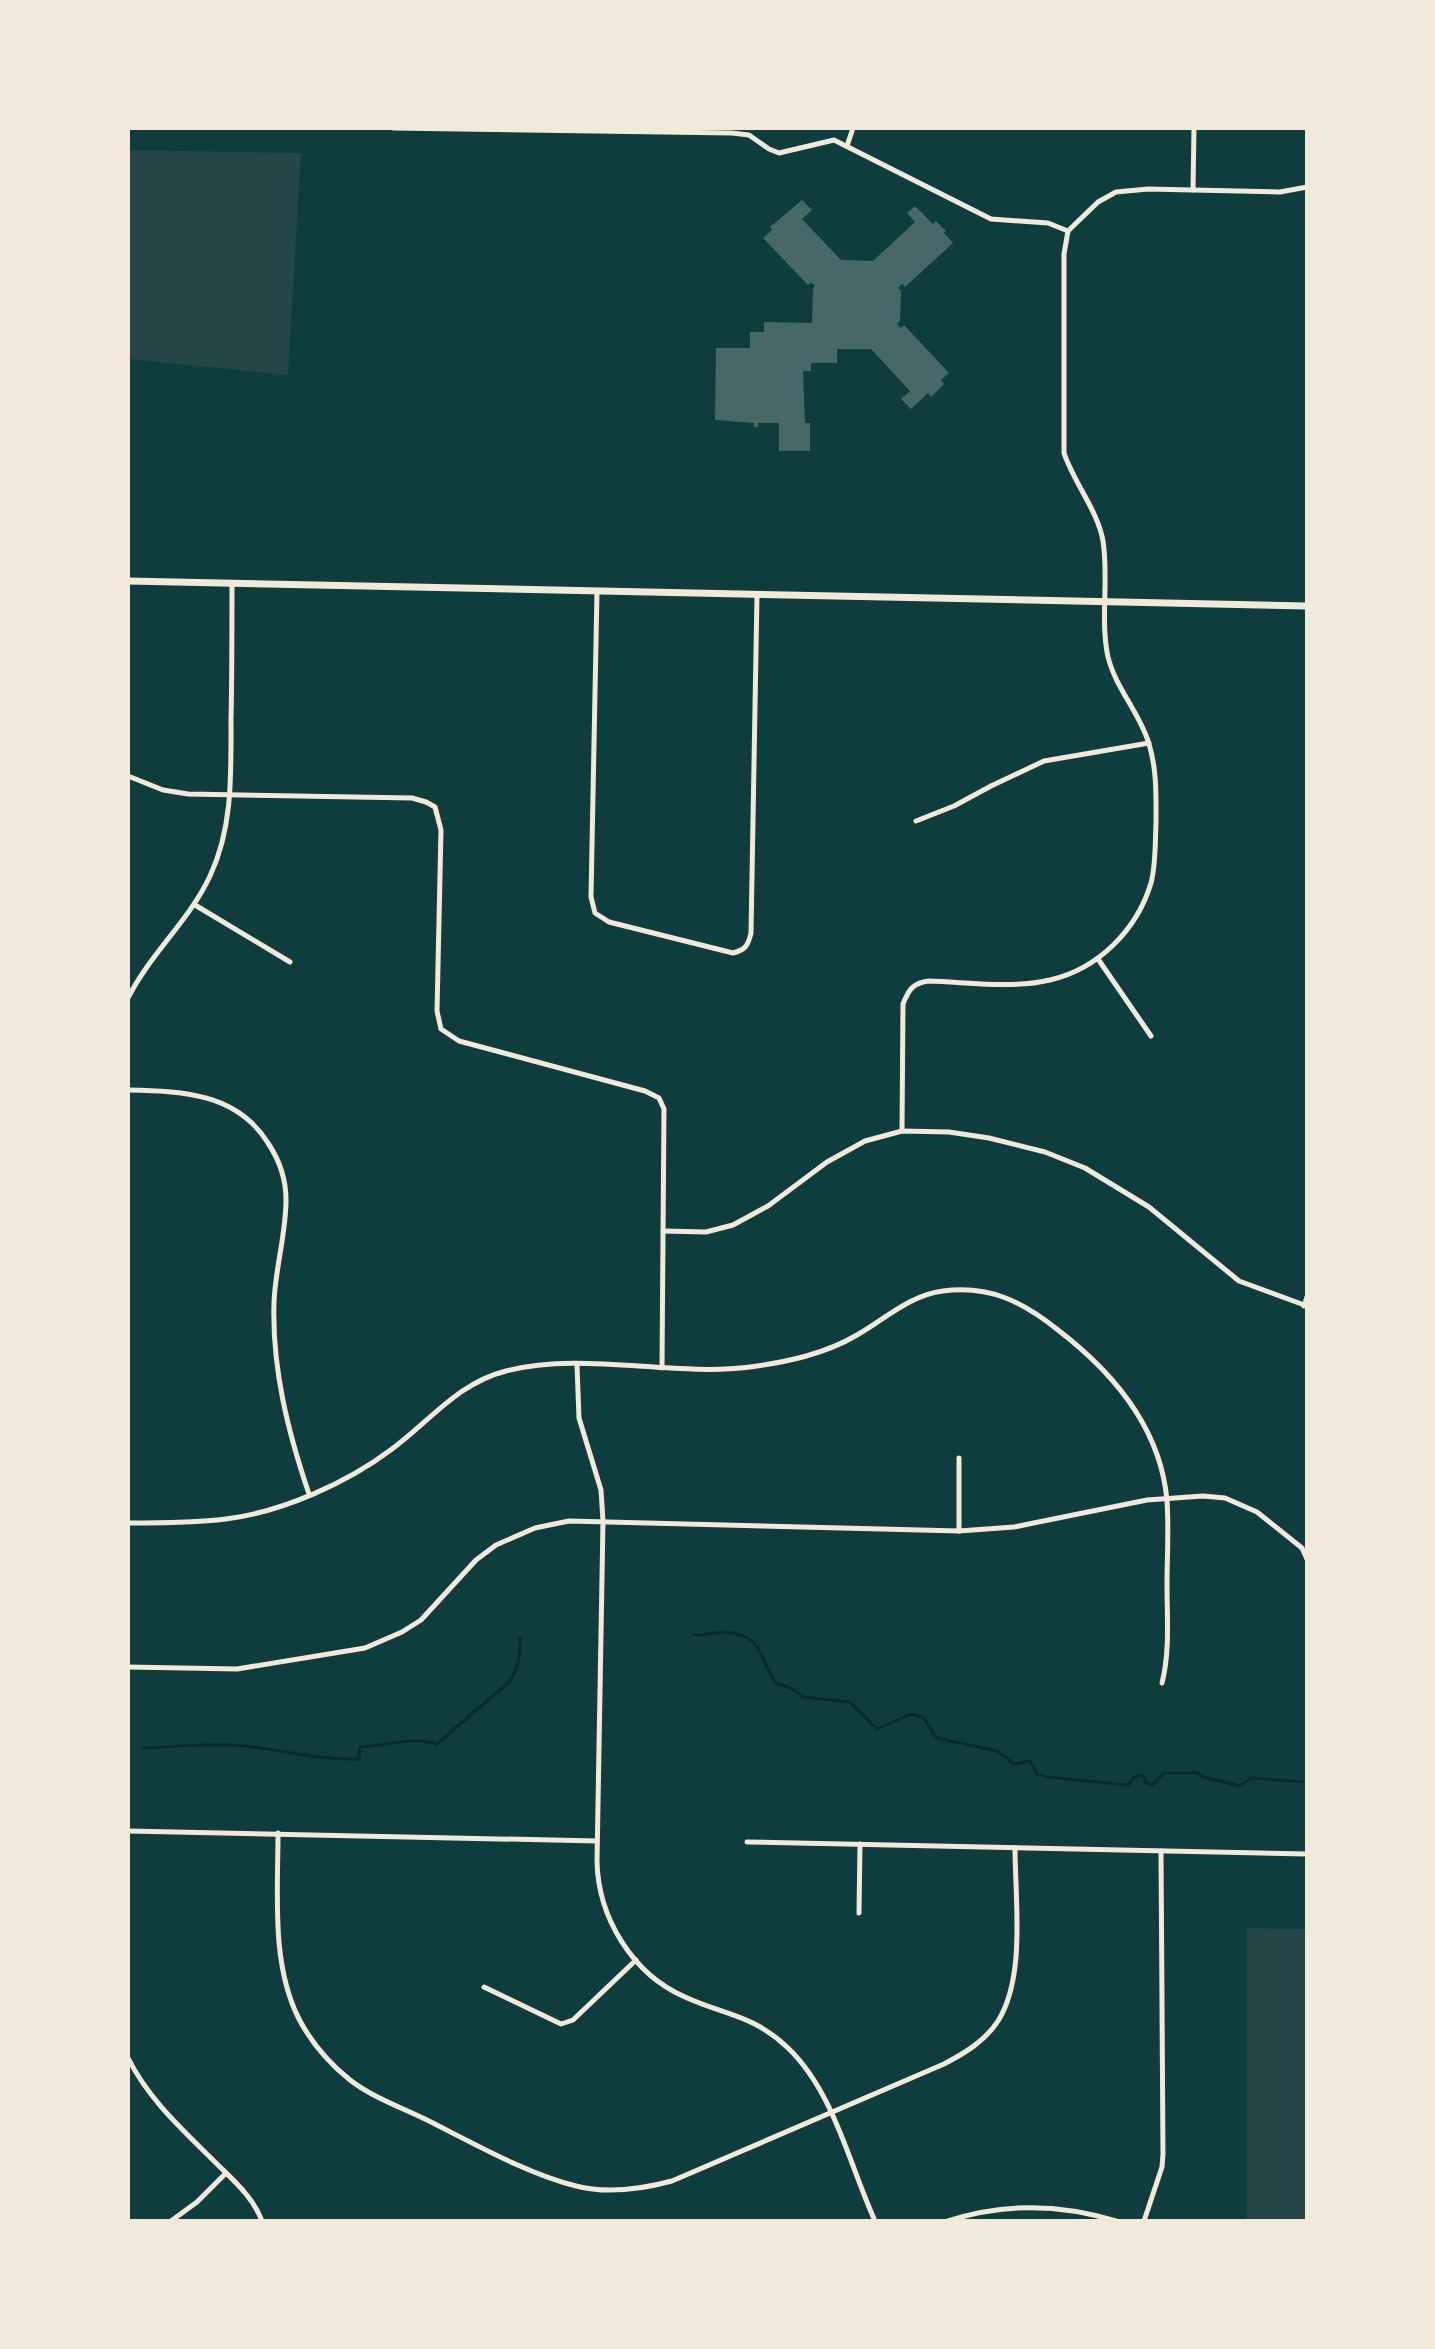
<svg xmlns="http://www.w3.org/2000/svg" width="1435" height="2349" font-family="Lato,sans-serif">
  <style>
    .green { fill: #244646 }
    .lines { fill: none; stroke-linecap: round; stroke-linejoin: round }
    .stream { stroke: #0a2a2b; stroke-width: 3 }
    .building { fill: #486865 }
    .minor { stroke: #f1e9da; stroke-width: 5 }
    .secondary { stroke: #f1e9da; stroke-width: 7 }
  </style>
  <rect width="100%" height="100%" fill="#0f3d3e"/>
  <g class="green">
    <polygon points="128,150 301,153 288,375 128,359"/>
    <polygon points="1247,1928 1307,1929 1307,2221 1247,2221"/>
  </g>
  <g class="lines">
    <g class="stream">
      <path d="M693,1635C705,1636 715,1632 725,1632C765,1635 757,1657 776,1683L793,1689L803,1697L850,1702L877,1729L911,1714L923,1717L937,1738L997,1751L1014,1764L1030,1761L1037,1774L1048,1777L1128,1785L1134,1777L1143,1775L1146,1783L1152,1785L1164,1773H1198L1203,1777L1240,1786L1251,1778L1303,1782"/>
      <path d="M143,1748C179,1747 218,1742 254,1747C290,1752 322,1760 359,1759L360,1747C382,1746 418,1736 437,1744L509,1682C520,1667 520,1654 520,1637"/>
    </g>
  </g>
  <polygon class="building" points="802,200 812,210 802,219 841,260 873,261 915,222 907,213 915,206 933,224 936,221 946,231 944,233 953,243 905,287 902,284 898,288 901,291 900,321 897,324 901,328 904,325 949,373 941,380 944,384 931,397 928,393 911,409 901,399 910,391 871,349 837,349 837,363 811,363 811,371 803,371 805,423 810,423 810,451 779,451 779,423 758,423 758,427 754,427 754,423 715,420 716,348 750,348 750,332 764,332 764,322 812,323 813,288 815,286 811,282 808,285 763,238 772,230 770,227"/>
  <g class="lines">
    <g class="minor">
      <polyline points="393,128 732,133 749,135 769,149 779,153 834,140 991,219 1048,223 1068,231"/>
      <polyline points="847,146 853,128"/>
      <polyline points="1193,190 1194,128"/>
      <polyline points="1068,231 1098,202 1116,192 1148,189 1280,192 1307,187"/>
      <path d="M597,591L591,897L595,913L609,922L733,953C745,950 748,946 751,933L757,595"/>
      <polyline points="128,776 163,790 188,794 412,798 426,802 435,807 441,830 437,1011 441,1029 459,1041 645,1091 659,1098 664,1109 662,1368"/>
      <polyline points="916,821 954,806 991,786 1044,761 1149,743"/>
      <polyline points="195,905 290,962"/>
      <polyline points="1098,959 1151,1036"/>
      <path d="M128,998C150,954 189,921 210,876C233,827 231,774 231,720C232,675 232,630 232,585"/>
      <path d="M128,1090C182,1091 237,1093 268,1143C280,1161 286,1179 286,1200C286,1235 275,1269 274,1303C272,1369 288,1432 309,1494"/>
      <path d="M902,1131L903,1004C909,989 913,983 929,981C967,982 1012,989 1050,980C1098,969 1137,930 1151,883C1156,864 1155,843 1156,823C1156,796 1157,770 1149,744C1140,713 1116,689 1108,657C1100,620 1109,579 1103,541C1098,511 1074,483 1064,453V254L1068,231"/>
      <polyline points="663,1231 706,1232 733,1225 768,1206 827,1162 865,1141 902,1131 949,1132 989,1138 1045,1152 1085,1168 1149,1207 1239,1281 1307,1306"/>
      <polyline points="1304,1306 1307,1297"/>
      <path d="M577,1365L579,1418L601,1490L603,1521L597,1861C598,1917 632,1974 685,1997C724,2015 754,2015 788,2048C834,2092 849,2164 875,2221"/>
      <polyline points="959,1458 959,1531"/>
      <path d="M128,1523C161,1523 193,1523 226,1519C282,1512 347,1483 392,1449C430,1421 458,1383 506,1371C582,1351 672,1377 750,1367C787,1362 825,1354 857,1335C885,1319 910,1295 943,1291C990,1285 1023,1302 1058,1330C1114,1373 1161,1428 1167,1501C1169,1529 1167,1558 1167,1585C1167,1617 1170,1652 1162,1683"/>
      <polyline points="128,1667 237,1669 365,1648 402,1632 421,1620 476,1560 496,1545 535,1528 569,1521 959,1531 1014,1527 1147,1500 1203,1496 1225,1498 1257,1512 1302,1548 1307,1559"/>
      <polyline points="128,1831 597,1841"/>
      <path d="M278,1833C278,1894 271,1964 299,2019C311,2042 330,2064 350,2080C372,2097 400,2107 425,2119C471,2142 527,2174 576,2186C607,2194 642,2189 672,2181L944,2064C965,2053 985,2041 998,2021C1026,1977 1015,1899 1015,1848"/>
      <polyline points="747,1842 1307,1854"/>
      <polyline points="859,1913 860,1844"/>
      <polyline points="484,1987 561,2024 573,2020 636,1960"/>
      <path d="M128,2058C149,2100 183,2130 216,2163C234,2181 253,2197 262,2221"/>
      <polyline points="171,2221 197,2202 226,2173"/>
      <path d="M948,2221C1003,2203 1061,2204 1116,2221"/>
      <polyline points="1144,2221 1162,2167 1163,2154 1161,1851"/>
    </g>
    <polyline class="secondary" points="128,581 1307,606"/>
  </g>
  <rect width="1435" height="2349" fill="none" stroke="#f1e9da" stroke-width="260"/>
</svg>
